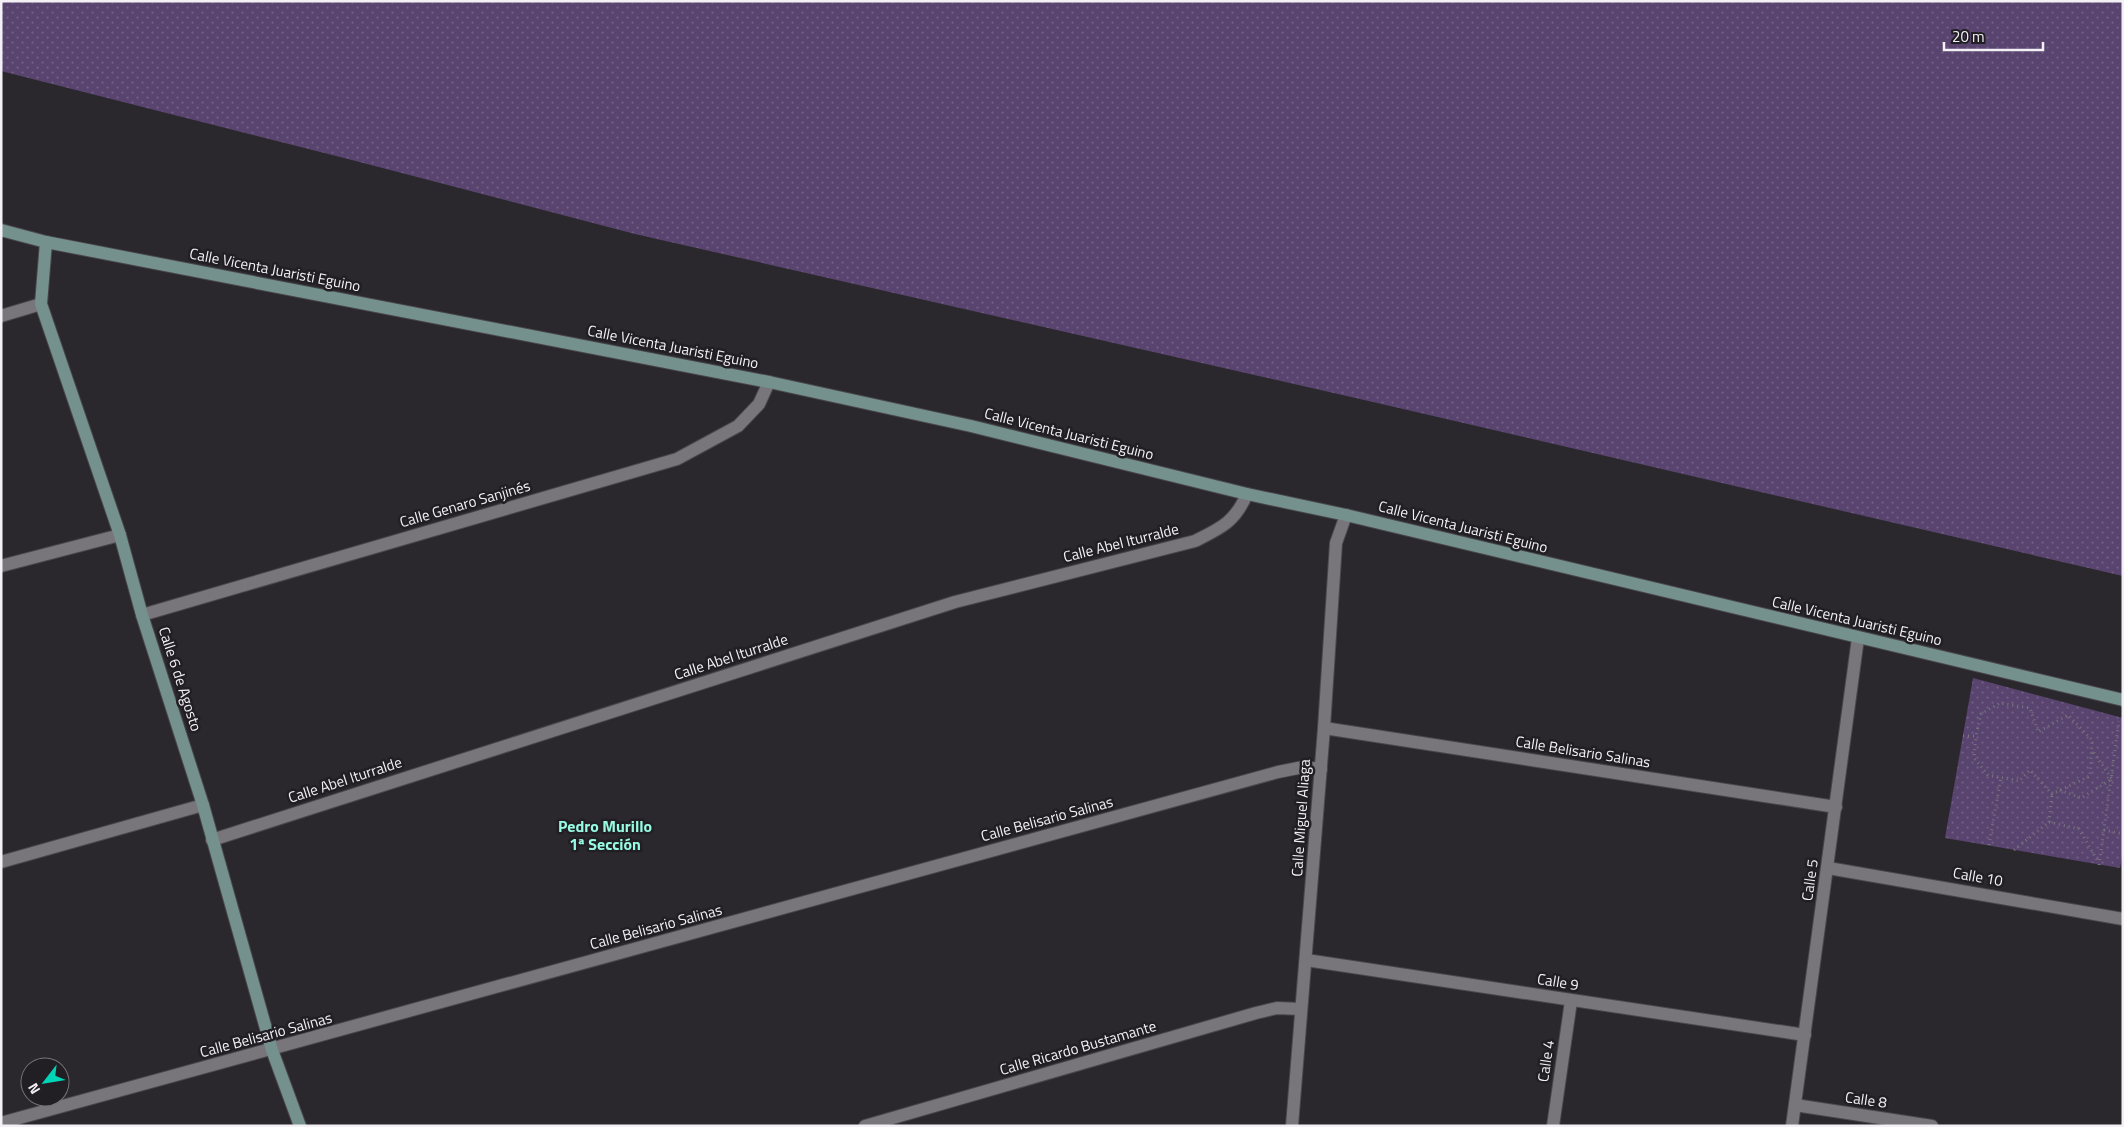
<svg xmlns="http://www.w3.org/2000/svg" width="2124" height="1127" font-family="'Titillium Web',sans-serif">
  <style>
    .green { fill: url(#green-dots) }
    .lines { fill: none; stroke-linecap: round; stroke-linejoin: round }
    .street-casing { stroke: #49474b; stroke-width: 14 }
    .secondary-casing { stroke: #49474b; stroke-width: 14 }
    .path { stroke: #78767b; stroke-width: 3; stroke-dasharray: 1 4; stroke-linecap: butt }
    .street { stroke: #78757b; stroke-width: 12 }
    .secondary { stroke: #74918e; stroke-width: 12 }
    .labels { text-anchor: middle; stroke-width: 5; stroke-linejoin: round; paint-order: stroke }
    .street-label { font-size: 15px; fill: #f3f1f5; stroke: #211f23 }
    .neighbourhood-label { font-size: 16px; font-weight: bold; fill: #97fbe4; stroke: #211f23 }
  </style>
  <defs>
    <pattern id="green-dots" width="8" height="8" patternUnits="userSpaceOnUse" patternTransform="scale(1.25)"><rect width="8" height="8" fill="#59446f"/><path d="M2 2h.1M6 6h.1" fill="none" stroke="#715f84" stroke-width="1.8" stroke-linecap="round"/></pattern>
  </defs>
  <rect width="100%" height="100%" fill="#2a282d"/>
  <g class="green">
    <polygon points="1,1 2123,1 2123,576 1373,402 635,234 348,159 1,71"/>
    <polygon points="1973,678 2123,718 2123,851 2120,868 1945,838"/>
  </g>
  <g class="lines">
    <defs>
      <g id="street">
        <polyline points="1,316 41,304"/>
        <polyline points="1,566 120,535"/>
        <polyline points="142,615 677,459 738,426 759,404 769,382"/>
        <polyline points="1324,728 1836,807"/>
        <path d="M212,840L955,602L1195,541C1221,528 1235,522 1247,494"/>
        <polyline points="1,862 203,805"/>
        <polyline points="1828,868 2123,919"/>
        <polyline points="1306,960 1805,1035"/>
        <polyline points="1795,1105 1932,1126"/>
        <polyline points="1,1123 1278,772 1303,767 1321,769"/>
        <polyline points="865,1126 1256,1013 1277,1008 1301,1009"/>
        <polyline points="1292,1126 1324,728 1336,543 1346,515"/>
        <polyline points="1553,1126 1571,1001"/>
        <polyline points="1792,1126 1858,638"/>
      </g>
      <g id="secondary">
        <polyline points="1,230 46,242 769,382 971,426 1247,494 1346,515 2123,700"/>
        <polyline points="46,242 41,304 120,535 142,615 203,805 272,1050 300,1126"/>
      </g>
    </defs>
    <use href="#street" class="street-casing"/>
    <use href="#secondary" class="secondary-casing"/>
    <g class="path">
      <polyline points="1963,736 1976,736 1981,714 2000,703 2030,708 2038,732 2068,715 2092,740 2090,776 2052,794 2030,770 2019,781 1988,775 1974,758 1976,736"/>
      <polyline points="2060,790 2081,798 2112,779 2092,750"/>
      <polyline points="2049,822 2052,794"/>
      <polyline points="2104,830 2123,834"/>
      <polyline points="1989,845 2001,777"/>
      <polyline points="2014,850 2049,822 2079,829 2099,863"/>
      <polyline points="2099,865 2119,721"/>
    </g>
    <use href="#street" class="street"/>
    <use href="#secondary" class="secondary"/>
  </g>
  <g class="labels">
    <g class="street-label">
      <text transform="translate(275 270) rotate(11)" y="5">Calle Vicenta Juaristi Eguino</text>
      <text transform="translate(673 347) rotate(11)" y="5">Calle Vicenta Juaristi Eguino</text>
      <text transform="translate(1069 434) rotate(14)" y="5">Calle Vicenta Juaristi Eguino</text>
      <text transform="translate(465 504) rotate(-16)" y="5">Calle Genaro Sanjinés</text>
      <text transform="translate(1463 527) rotate(14)" y="5">Calle Vicenta Juaristi Eguino</text>
      <text transform="translate(1121 543) rotate(-14)" y="5">Calle Abel Iturralde</text>
      <text transform="translate(1857 621) rotate(13)" y="5">Calle Vicenta Juaristi Eguino</text>
      <text transform="translate(731 657) rotate(-18)" y="5">Calle Abel Iturralde</text>
      <text transform="translate(180 679) rotate(72)" y="5">Calle 6 de Agosto</text>
      <text transform="translate(1583 752) rotate(9)" y="5">Calle Belisario Salinas</text>
      <text transform="translate(345 780) rotate(-18)" y="5">Calle Abel Iturralde</text>
      <text transform="translate(1301 818) rotate(-86)" y="5">Calle Miguel Aliaga</text>
      <text transform="translate(1047 819) rotate(-15)" y="5">Calle Belisario Salinas</text>
      <text transform="translate(1978 877) rotate(10)" y="5">Calle 10</text>
      <text transform="translate(1810 880) rotate(-82)" y="5">Calle 5</text>
      <text transform="translate(656 927) rotate(-15)" y="5">Calle Belisario Salinas</text>
      <text transform="translate(1558 982) rotate(9)" y="5">Calle 9</text>
      <text transform="translate(266 1035) rotate(-15)" y="5">Calle Belisario Salinas</text>
      <text transform="translate(1078 1048) rotate(-16)" y="5">Calle Ricardo Bustamante</text>
      <text transform="translate(1546 1061) rotate(-82)" y="5">Calle 4</text>
      <text transform="translate(1866 1100) rotate(8)" y="5">Calle 8</text>
    </g>
    <g class="neighbourhood-label">
      <text x="605" y="832">Pedro Murillo<tspan x="605" dy="18">1ª Sección</tspan></text>
    </g>
  </g>
  <rect width="2124" height="1127" fill="none" stroke="#f3f1f5" stroke-width="5"/>
  <g transform="translate(45 1082) rotate(239)"><circle r="24" fill="#211f23" stroke="#757377"/>
  <path d="M0-4L9 19L0 12L-9 19Z" fill="#00d5b7"/>
  <text y="-8" font-size="14" font-weight="bold" text-anchor="middle" fill="#f3f1f5">N</text>
  </g>
  <path d="M1944 42v8h99v-8" fill="none" stroke="#f3f1f5" stroke-width="2.5"/>
  <text x="1952" y="42" font-size="15" fill="#f3f1f5" stroke="#211f23" stroke-width="4" paint-order="stroke">20 m</text>
</svg>
